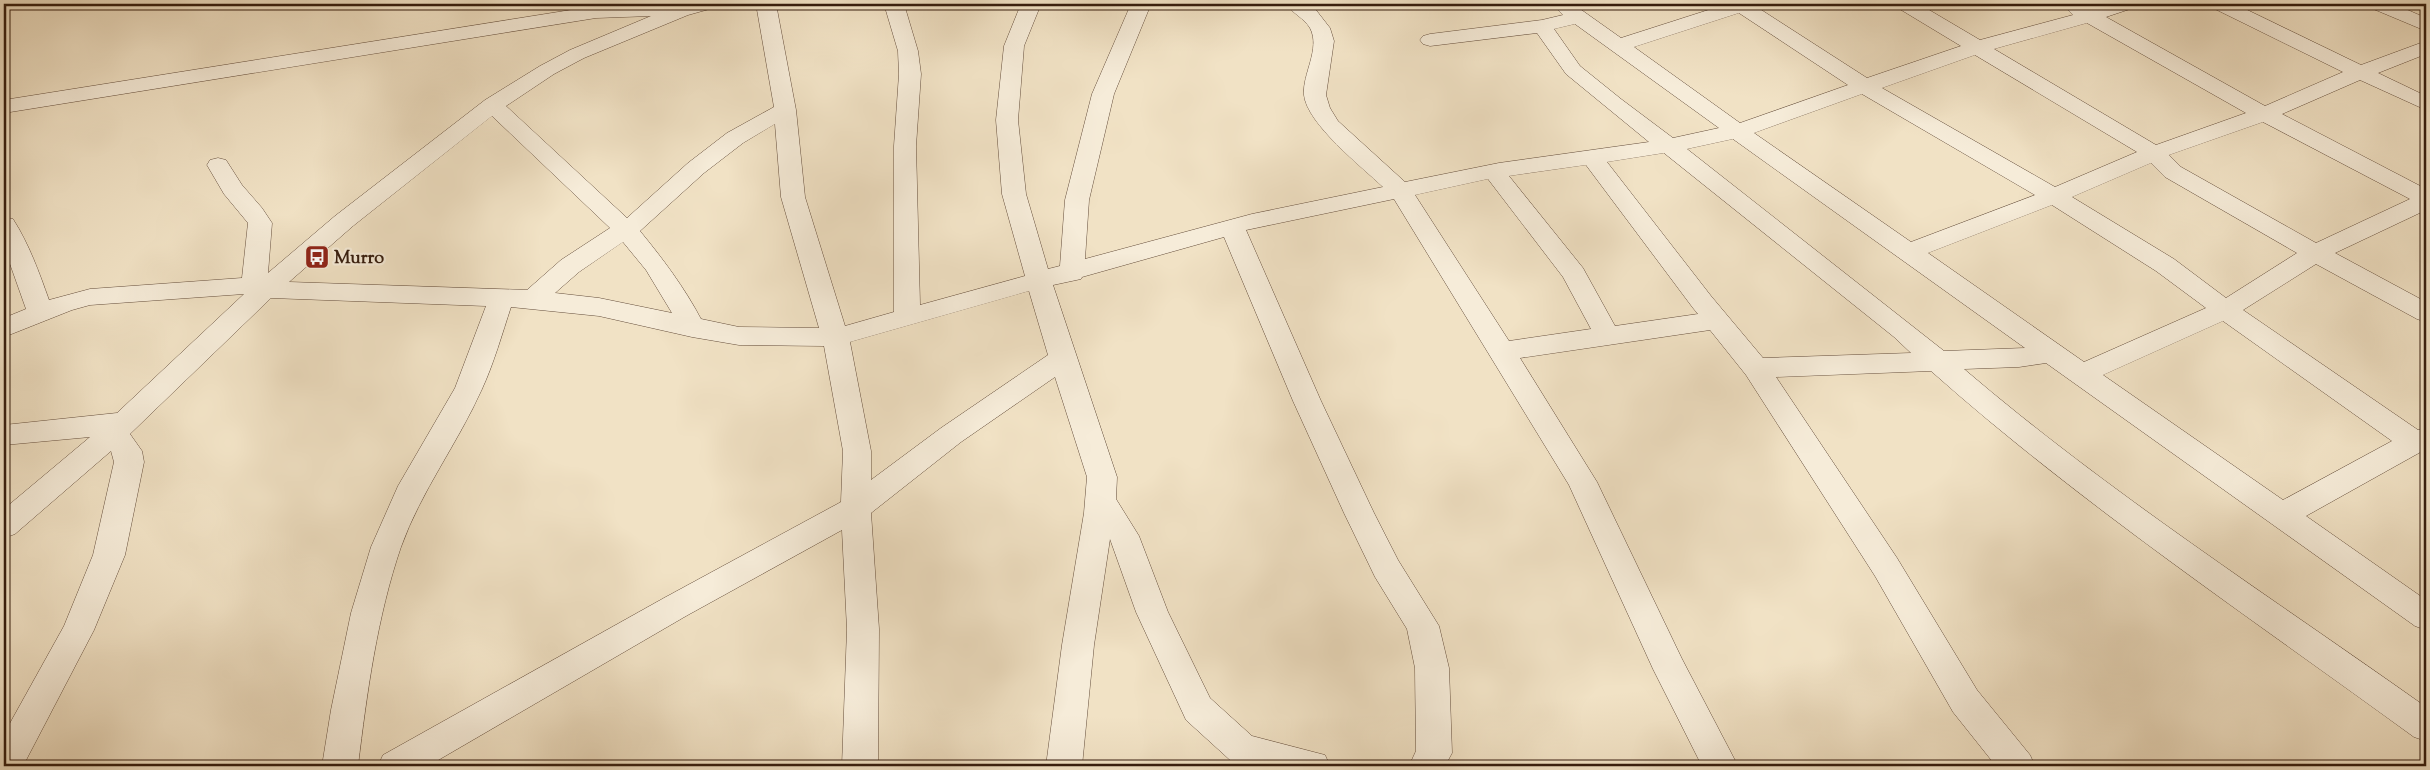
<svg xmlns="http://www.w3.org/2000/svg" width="2430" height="770" font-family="'Sorts Mill Goudy',serif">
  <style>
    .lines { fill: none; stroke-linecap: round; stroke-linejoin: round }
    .minor-casing { stroke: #654e3c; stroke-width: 1 }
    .minor { fill: #f6ecd9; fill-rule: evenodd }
    .labels { text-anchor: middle; stroke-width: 4.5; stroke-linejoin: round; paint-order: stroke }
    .poi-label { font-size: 18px; font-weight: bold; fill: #361d0e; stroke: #f6ecd9; text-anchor: start }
  </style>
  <rect width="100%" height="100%" fill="#f1e2c5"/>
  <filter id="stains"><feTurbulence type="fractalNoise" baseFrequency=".004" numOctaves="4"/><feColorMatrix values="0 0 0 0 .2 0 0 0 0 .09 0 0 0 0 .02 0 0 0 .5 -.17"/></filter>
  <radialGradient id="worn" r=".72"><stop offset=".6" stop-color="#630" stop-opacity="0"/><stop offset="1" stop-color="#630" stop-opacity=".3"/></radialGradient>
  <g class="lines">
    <defs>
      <g id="minor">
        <path d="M667,4C681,8 700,3 716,4L713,8L688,15L584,58L554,74L506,106L627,218L688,163L727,133L774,107L756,4H776L796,110L805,197L845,326L894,312V146L899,74L898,51L884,4H904L918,51L921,74L916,146L920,305L1025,276L1002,194L996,120L1004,46L1021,4H1041L1024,46L1018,120L1026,194L1048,269L1060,266L1065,200L1092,94L1131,4H1151L1114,94L1089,200L1085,259L1252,214L1383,187C1362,167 1307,124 1304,95C1302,74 1321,49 1310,28C1304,18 1292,13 1286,4H1308L1316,10L1330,28L1334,41L1326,95L1330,108L1338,121L1405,182L1499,163L1649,142L1566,74L1537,33L1430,46L1423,44L1420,40L1423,36L1430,34L1542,20L1563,15L1556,8L1559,4H1573L1621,38L1727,4H1752L1867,78L1961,46L1898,8L1895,4H1919L1980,40L2073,15L2068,10L2071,6L2078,4L2091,9L2108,4H2136L2133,8L2106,17L2265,106L2343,72L2213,8L2210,4H2235L2361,65L2426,41V54L2378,73L2426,96V110L2360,80L2282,114L2426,189V210L2335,253L2426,302V322L2417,319L2316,264L2243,310L2418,430L2426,428V449L2306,516L2426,600V630L2415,626L2046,363L2019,367L1964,369C2109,493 2271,597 2426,707V741L2414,737C2251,618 2082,505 1931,371L1776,377L1897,558L1977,690L2030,755L2035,766H1996L1953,712L1875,576L1746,375L1710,330L1520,358L1597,482L1682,659L1738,766H1702L1653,669L1569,485L1394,199L1246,230L1321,401L1374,513L1398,560L1439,626L1449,668L1452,753L1445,766H1409L1416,751L1415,668L1407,629L1375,577L1344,513L1293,401L1224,237L1082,277L1081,279L1053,285L1117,477L1116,499L1139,536L1168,612L1210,698L1252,736L1325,755L1330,766L1242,765L1230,760L1186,720L1136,612L1110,539L1094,645L1082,766H1046L1062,645L1084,513L1087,477L1055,377L961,442L871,513L879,629L878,766H842L847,629L842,530L686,616L428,766H378L383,755L664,598L841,502L843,451L824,346L739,345L692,337L599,316L511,307C502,334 494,363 482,389C458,443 421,491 401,547C377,617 367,693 358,766H322L331,710L351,613L371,547L398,486L455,388L486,306L271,298L130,434L142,451L144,462L125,555L94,630L23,766H4V734L64,626L93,555L114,462L111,451L15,534L4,538V509L90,437L4,445V425L117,413L244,294L90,305L72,310L4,337V318L26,309L4,247V217L13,219C29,244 39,272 49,300L90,289L242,278L248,223L224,194L207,165L210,160L218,158L226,160L242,185L262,208L272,223L268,273L335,216L485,100L540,66L570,50L651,16L596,18L4,113V100L596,6ZM1739,13L1848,85L1740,123L1634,47ZM2087,23L2246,113L2156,145L1994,49ZM1575,24L1719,128L1673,138L1621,99L1580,66L1554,29ZM1975,55L2137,152L2055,187L1882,88ZM1862,94L2035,195L1911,242L1754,133ZM492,116L610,228L561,260L527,290L289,282L353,226ZM2263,122L2410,199L2316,243L2181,167L2169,155ZM775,124L781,197L819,328L739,327L701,319C684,287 663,259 640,231L704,173L743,143ZM1733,139L2025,348L1944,351L1687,149ZM1664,153L1894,337L1911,353L1763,358L1711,296L1607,162ZM2151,163L2165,177L2297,253L2226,298L2174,259L2072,197ZM1586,165L1693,308L1698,314L1615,326L1583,268L1509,176ZM1488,179L1563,277L1591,329L1509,341L1415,195ZM2052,205L2156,271L2206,308L2084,362L1928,253ZM623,242L646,270L672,313L599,298L555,293L579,272ZM1029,291L1048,355L941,428L871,480V451L850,342ZM2223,321L2392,441L2283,500L2103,375Z"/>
        <polygon points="2368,4 2394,4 2426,18 2426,31 2371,8"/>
      </g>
    </defs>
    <use href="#minor" class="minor-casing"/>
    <use href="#minor" class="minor"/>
  </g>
  <defs>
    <symbol id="bus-square" viewBox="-11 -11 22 22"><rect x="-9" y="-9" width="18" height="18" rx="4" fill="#8f2418" stroke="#f6ecd9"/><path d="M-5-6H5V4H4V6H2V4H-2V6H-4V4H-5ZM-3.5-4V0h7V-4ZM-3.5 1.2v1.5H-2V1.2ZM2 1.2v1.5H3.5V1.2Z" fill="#fff"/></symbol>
  </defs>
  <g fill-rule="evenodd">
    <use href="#bus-square" x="303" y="243" width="28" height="28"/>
  </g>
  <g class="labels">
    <g class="poi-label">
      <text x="334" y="263">Murro</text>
    </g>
  </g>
  <rect width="2430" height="770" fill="none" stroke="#f1e2c5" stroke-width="20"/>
  <rect x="5" y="5" width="2420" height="760" fill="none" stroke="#361d0e" stroke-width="2.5"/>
  <rect x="10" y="10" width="2410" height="750" fill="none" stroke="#361d0e"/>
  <rect width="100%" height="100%" filter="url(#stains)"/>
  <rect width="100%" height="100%" fill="url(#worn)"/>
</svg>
